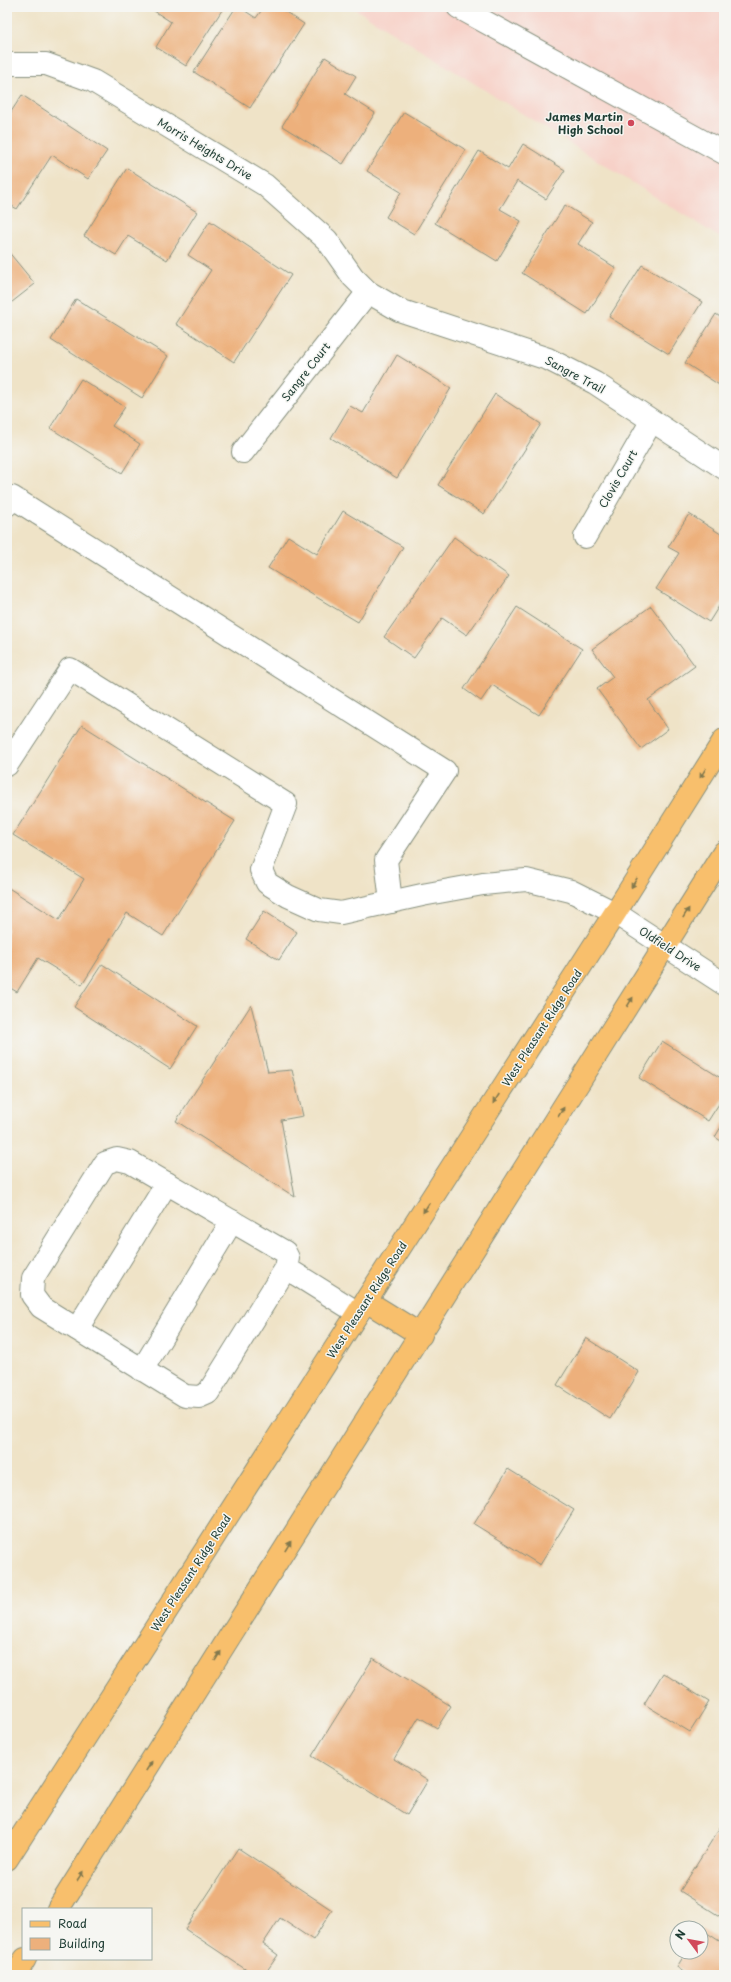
<svg xmlns="http://www.w3.org/2000/svg" width="731" height="1982" font-family="'Playpen Sans',sans-serif">
  <style>
    .built { fill: #f7d1c8 }
    .building { fill: #edb07c }
    .lines { fill: none; stroke-linecap: round; stroke-linejoin: round }
    .minor-casing { stroke: #87907e; stroke-width: 24 }
    .major-casing { stroke: #87907e; stroke-width: 24 }
    .minor { stroke: #fff; stroke-width: 22 }
    .major { stroke: #f8bf6c; stroke-width: 22 }
    .oneway { fill: #81784d }
    .poi-dot { fill: #d1495b; stroke: #f6f6f2; stroke-width: 1.5 }
    .labels { text-anchor: middle; stroke-width: 3; stroke-linejoin: round; paint-order: stroke }
    .poi-label { font-size: 11px; font-weight: bold; fill: #1f3d34; stroke: #f6f6f2; text-anchor: end }
    .street-label { font-size: 11px; fill: #1f3d34; stroke: #f6f6f2 }
  </style>
  <rect width="100%" height="100%" fill="#f6f6f2"/>
  <filter id="ink" filterUnits="userSpaceOnUse"><feTurbulence type="fractalNoise" baseFrequency=".025" numOctaves="2"/><feDisplacementMap in="SourceGraphic" scale="8" xChannelSelector="R" yChannelSelector="G"/><feConvolveMatrix kernelMatrix="1 2 1 2 8 2 1 2 1" color-interpolation-filters="sRGB"/></filter>
  <filter id="wash" filterUnits="userSpaceOnUse"><feTurbulence type="fractalNoise" baseFrequency=".012" numOctaves="4" result="noise"/><feDisplacementMap in="SourceGraphic" scale="16" xChannelSelector="R" yChannelSelector="G"/><feGaussianBlur stdDeviation="0.9" result="paint"/><feColorMatrix in="noise" values="0 0 0 0 0 0 0 0 0 0 0 0 0 0 0 0 0 1.4 0 .05"/><feComposite in="paint" operator="in"/></filter>
  <g filter="url(#wash)">
    <rect width="100%" height="100%" fill="#efe3c7"/>
    <polygon class="built" points="352,7 724,7 724,240"/>
    <g id="blocks">
      <g class="building">
        <polygon points="148,7 224,7 186,66 156,47 171,22"/>
        <polygon points="236,7 239,7 256,18 264,7 278,7 304,24 250,108 194,72"/>
        <polygon points="325,57 356,76 345,94 375,113 343,164 282,126"/>
        <polygon points="22,95 107,151 88,179 52,155 17,209 7,203 7,118"/>
        <polygon points="404,112 466,150 414,234 386,217 401,192 367,171"/>
        <polygon points="523,144 565,170 546,199 517,181 500,209 521,221 497,261 435,223 479,151 508,169"/>
        <polygon points="127,168 197,212 167,260 128,236 116,255 84,236"/>
        <polygon points="565,205 592,222 578,244 616,268 587,314 522,273"/>
        <polygon points="210,221 291,275 234,362 176,324 211,270 188,255"/>
        <polygon points="7,250 35,284 7,306"/>
        <polygon points="642,265 702,302 669,354 609,317"/>
        <polygon points="76,299 168,356 142,398 51,340"/>
        <polygon points="716,314 724,320 724,388 685,363"/>
        <polygon points="397,355 451,388 397,478 331,438 350,406 363,413"/>
        <polygon points="81,379 125,407 112,426 140,444 122,473 50,428"/>
        <polygon points="495,394 541,424 484,514 438,485"/>
        <polygon points="343,511 403,547 358,622 268,568 288,536 317,554"/>
        <polygon points="689,514 724,536 724,598 709,622 656,589 679,553 668,547"/>
        <polygon points="454,537 509,576 467,635 442,618 414,658 384,637"/>
        <polygon points="651,606 695,666 648,700 668,729 641,749 597,689 613,677 592,649"/>
        <polygon points="517,607 582,649 539,715 492,685 481,701 464,689"/>
        <polygon points="82,725 235,821 163,936 127,913 82,985 38,958 17,992 7,986 7,887 59,920 84,879 13,835"/>
        <polygon points="264,911 297,932 279,960 246,939"/>
        <polygon points="102,964 197,1026 170,1069 74,1007"/>
        <polygon points="251,1005 268,1072 292,1070 303,1116 281,1120 295,1197 176,1121"/>
        <polygon points="662,1041 724,1080 724,1096 708,1121 639,1078"/>
        <polygon points="724,1122 724,1143 715,1137"/>
        <polygon points="586,1338 639,1372 610,1419 557,1385"/>
        <polygon points="508,1469 574,1510 540,1565 474,1524"/>
        <polygon points="373,1658 451,1706 437,1728 419,1717 394,1759 428,1780 407,1815 312,1756"/>
        <polygon points="663,1673 709,1702 690,1732 644,1704"/>
        <polygon points="721,1826 724,1828 724,1919 680,1891"/>
        <polygon points="238,1848 332,1910 313,1940 280,1918 263,1944 278,1955 264,1975 254,1975 185,1929"/>
        <polygon points="701,1929 724,1944 724,1975 687,1975 677,1967 686,1952 701,1952"/>
      </g>
    </g>
  </g>
  <g filter="url(#ink)">
    <use href="#blocks" fill-opacity="0" stroke="#87907e" stroke-width="1"/>
    <g class="lines">
      <defs>
        <g id="minor">
          <polyline points="458,7 724,153"/>
          <polyline points="7,64 46,64 93,81 265,185 327,240 353,277 368,292 399,310 548,359 595,383 724,468"/>
          <polyline points="243,452 368,292"/>
          <polyline points="7,505 12,497 445,771 386,860 391,902"/>
          <polyline points="585,537 651,422"/>
          <polyline points="7,765 70,669 286,804 261,870 267,883 288,896 319,910 341,913 422,895 483,884 526,880 571,891 615,913 724,984"/>
          <polyline points="286,1268 288,1258 285,1252 130,1162 117,1159 105,1163 33,1278 32,1295 41,1307 185,1396 199,1397 208,1393 286,1268 358,1313"/>
          <polyline points="77,1329 167,1183"/>
          <polyline points="142,1370 232,1221"/>
        </g>
        <g id="major">
          <polyline points="366,1301 421,1335"/>
          <polyline points="7,1859 615,913 724,740"/>
          <polyline points="58,1909 724,852"/>
          <polyline points="15,1975 25,1959"/>
        </g>
      </defs>
      <use href="#minor" class="minor-casing"/>
      <use href="#major" class="major-casing"/>
      <use href="#minor" class="minor"/>
      <use href="#major" class="major"/>
    </g>
    <defs><path id="oneway-solid" d="M-6-.8H1V-3.2L6.5 0L1 3.2V.8H-6Z"/></defs>
    <g class="oneway">
      <use href="#oneway-solid" transform="translate(703 773) rotate(122)"/>
      <use href="#oneway-solid" transform="translate(634 883) rotate(122)"/>
      <use href="#oneway-solid" transform="translate(686 913) rotate(-58)"/>
      <use href="#oneway-solid" transform="translate(630 1002) rotate(-58)"/>
      <use href="#oneway-solid" transform="translate(496 1099) rotate(123)"/>
      <use href="#oneway-solid" transform="translate(561 1112) rotate(-58)"/>
      <use href="#oneway-solid" transform="translate(426 1208) rotate(123)"/>
      <use href="#oneway-solid" transform="translate(288 1546) rotate(-58)"/>
      <use href="#oneway-solid" transform="translate(218 1656) rotate(-58)"/>
      <use href="#oneway-solid" transform="translate(149 1766) rotate(-58)"/>
      <use href="#oneway-solid" transform="translate(80 1876) rotate(-57)"/>
    </g>
  </g>
  <circle class="poi-dot" cx="631" cy="123" r="4"/>
  <g class="labels">
    <g class="poi-label">
      <text x="623" y="121">James Martin<tspan x="623" dy="13">High School</tspan></text>
    </g>
    <g class="street-label">
      <text transform="translate(205 149) rotate(31)" y="4">Morris Heights Drive</text>
      <text transform="translate(306 372) rotate(-52)" y="4">Sangre Court</text>
      <text transform="translate(575 375) rotate(28)" y="4">Sangre Trail</text>
      <text transform="translate(618 479) rotate(-60)" y="4">Clovis Court</text>
      <text transform="translate(670 949) rotate(33)" y="4">Oldfield Drive</text>
      <text transform="translate(542 1028) rotate(-57)" y="4">West Pleasant Ridge Road</text>
      <text transform="translate(367 1300) rotate(-57)" y="4">West Pleasant Ridge Road</text>
      <text transform="translate(191 1573) rotate(-57)" y="4">West Pleasant Ridge Road</text>
    </g>
  </g>
  <rect width="731" height="1982" fill="none" stroke="#f6f6f2" stroke-width="24"/>
  <rect x="22" y="1908" width="130" height="52" fill="#f6f6f2" stroke="#a0aca6"/>
  <rect x="30" y="1921" width="20" height="6" fill="#f8bf6c" stroke="#a0aca6"/>
  <text x="58" y="1928" font-size="12" fill="#1f3d34">Road</text>
  <rect x="30" y="1938" width="20" height="12" fill="#edb07c" stroke="#a0aca6"/>
  <text x="58" y="1948" font-size="12" fill="#1f3d34">Building</text>
  <g transform="translate(689 1940) rotate(302)"><circle r="19" fill="#f6f6f2" stroke="#a0aca6"/>
  <path d="M0-3L7 15L0 10L-7 15Z" fill="#d1495b"/>
  <text y="-6" font-size="11" font-weight="bold" text-anchor="middle" fill="#1f3d34">N</text>
  </g>
</svg>
